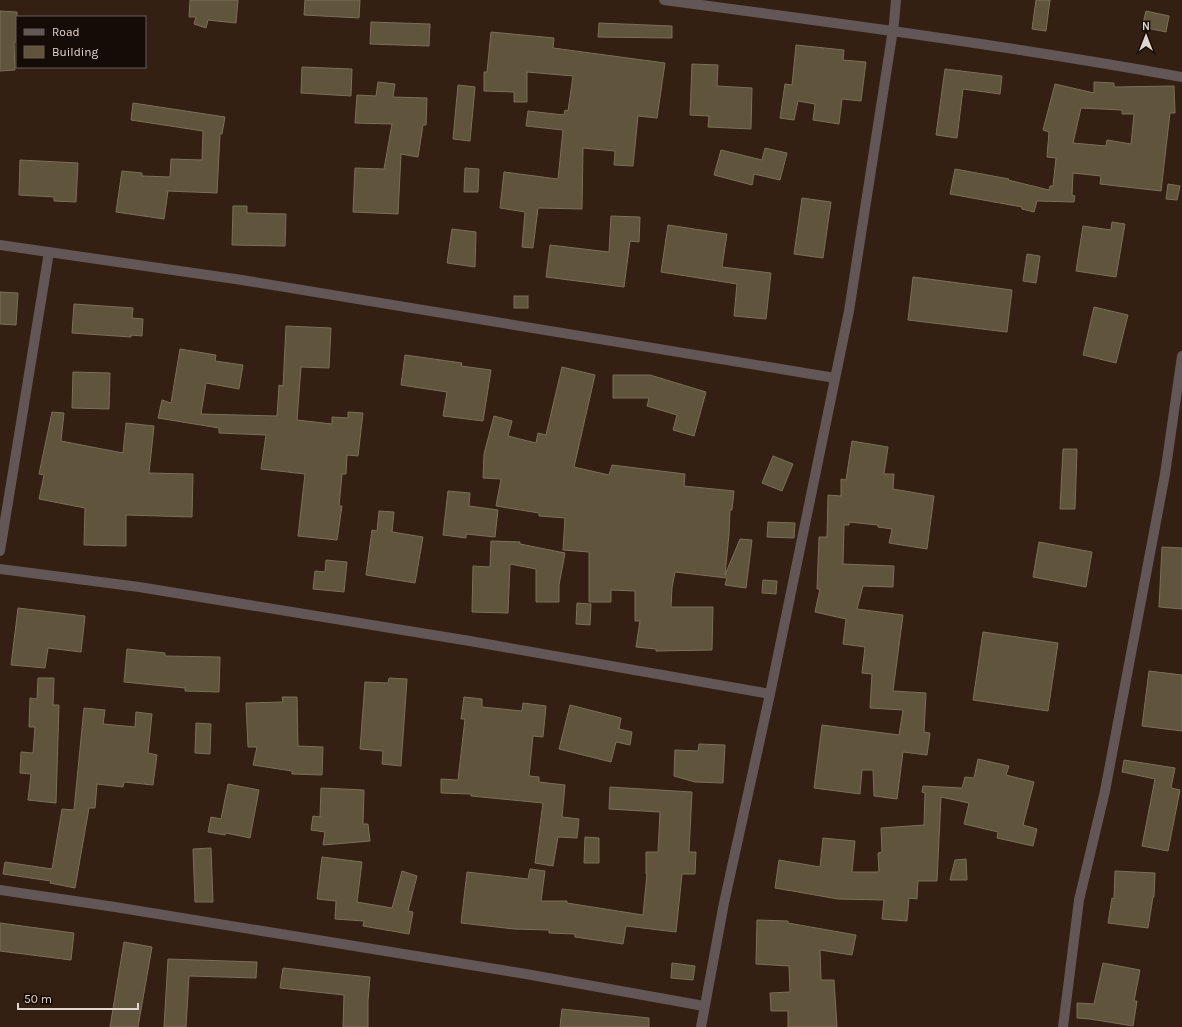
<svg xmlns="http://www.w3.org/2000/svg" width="1182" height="1027" font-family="Karla,sans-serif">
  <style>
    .building { fill: #60543d; stroke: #7b6f57; fill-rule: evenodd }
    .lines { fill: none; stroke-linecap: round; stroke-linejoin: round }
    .minor { stroke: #635656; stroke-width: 10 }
  </style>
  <rect width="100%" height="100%" fill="#341f13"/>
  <g class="building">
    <polygon points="190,0 238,0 236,23 208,20 206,28 194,24 196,17 189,17"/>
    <polygon points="305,0 360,0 359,18 304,15"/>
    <polygon points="1036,0 1050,0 1046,31 1032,29"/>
    <polygon points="0,11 17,12 17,42 14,42 15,70 0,71"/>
    <polygon points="1146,11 1169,16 1166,32 1142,27"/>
    <polygon points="371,22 430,24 429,46 370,44"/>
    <polygon points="599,23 672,26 672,38 598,37"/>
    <polygon points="491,32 554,38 553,48 665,63 657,118 638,116 633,166 614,165 615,151 583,148 582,209 538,208 533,248 522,247 525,212 500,208 504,172 558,179 563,130 526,126 528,111 564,115 565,110 568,111 573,76 527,72 527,102 514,102 514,92 484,91 484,72 487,72"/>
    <polygon points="796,45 844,50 843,60 866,62 861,101 842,99 839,124 813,120 815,104 798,101 794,120 780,118 785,84 792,85"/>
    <polygon points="692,64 718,65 717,86 752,88 751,129 708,127 709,116 690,115"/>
    <polygon points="302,67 352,69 351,96 301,93"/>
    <polygon points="945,69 1002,76 1000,94 963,89 957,138 936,135"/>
    <polygon points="378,82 395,84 393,97 427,98 426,125 423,125 418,157 401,154 398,214 353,212 355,168 384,169 392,124 355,123 357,95 376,96"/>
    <path d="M1094,82L1114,83V87L1174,86L1175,113H1170L1161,191L1100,184L1101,176L1073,173L1072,195L1075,196L1074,202L1037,201L1034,212L1022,209V207L950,194L955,169L1009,179L1008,180L1049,190L1050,186H1053L1056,158L1047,157L1049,132L1043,130L1055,84L1094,93ZM1081,108L1122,110V114H1134L1131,144L1107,140L1106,146L1073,143Z"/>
    <polygon points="458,85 475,87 470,141 453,139"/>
    <polygon points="133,103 225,117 222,134 220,134 217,193 168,191 164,219 116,212 122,171 142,173 142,176 170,177 171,159 202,160 203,131 131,120"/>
    <polygon points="765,148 787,153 780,180 754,174 752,185 714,175 721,150 762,160"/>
    <polygon points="20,160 78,163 76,202 54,201 54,197 19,195"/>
    <polygon points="465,168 479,169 478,192 464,192"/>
    <polygon points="1168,184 1180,186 1177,200 1166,199"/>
    <polygon points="802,198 831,202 823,258 794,254"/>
    <polygon points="233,206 247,206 247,213 286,214 285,246 232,245"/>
    <polygon points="611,216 640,217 639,242 630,241 624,287 546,277 550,245 609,252"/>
    <polygon points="1112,222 1125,224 1116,277 1076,271 1083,226 1111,230"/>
    <polygon points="668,225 727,234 722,267 771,273 766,319 734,316 737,284 661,272"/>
    <polygon points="452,229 476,232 475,267 447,263"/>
    <polygon points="1027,254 1040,256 1036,283 1023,281"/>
    <polygon points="913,277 1012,290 1007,332 908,320"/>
    <polygon points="0,292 18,293 16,325 0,324"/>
    <rect x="514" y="296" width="14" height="12"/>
    <polygon points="74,304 133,308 132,318 143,319 142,336 131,335 131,337 72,333"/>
    <polygon points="1094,307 1128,315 1116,363 1083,355"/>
    <polygon points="286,326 331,328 329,368 301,367 297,420 332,424 332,417 348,418 348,412 363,413 358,456 347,455 346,474 342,474 339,506 342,506 337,540 298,536 305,474 261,469 266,435 219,433 219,428 158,418 162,400 171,403 180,349 216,355 215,361 243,365 239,389 206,383 201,414 277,416 279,385 283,386"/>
    <polygon points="405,355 462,363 461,366 491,370 483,421 443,416 447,392 401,385"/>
    <polygon points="562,367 595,375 574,467 609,475 612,465 685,474 684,486 734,491 732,510 730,510 729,534 725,575 740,539 752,540 746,588 725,585 727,578 675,572 672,588 671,607 713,607 712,650 656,651 656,649 636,647 640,621 635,621 635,591 611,590 611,602 589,602 589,552 563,550 565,518 539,516 539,513 496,506 501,479 483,478 484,454 494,416 512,421 508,436 536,443 538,433 546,435"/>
    <polygon points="73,372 110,373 109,409 72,408"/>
    <polygon points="613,375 650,375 706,392 694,436 673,430 677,415 647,406 649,398 613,398"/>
    <polygon points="52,412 64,413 61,441 123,453 126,423 154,426 149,473 193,474 192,517 126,515 126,546 84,545 85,508 39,499 44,475 39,474"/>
    <polygon points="852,441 888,447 884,474 894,474 893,489 934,496 927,549 889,543 892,529 878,527 878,525 849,522 849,525 844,525 843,564 894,566 893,587 863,586 857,609 903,615 893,691 926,693 924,732 930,733 927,755 903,752 897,799 874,796 873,770 862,770 860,794 814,788 822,725 899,735 903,710 870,708 872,674 862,673 865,647 843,644 846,619 815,612 820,589 817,589 819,537 827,537 828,495 841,496 841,479 846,480"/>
    <polygon points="1063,449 1077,449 1075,509 1060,509"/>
    <polygon points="773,456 793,464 782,491 762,483"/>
    <polygon points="448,491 470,493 469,506 498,510 495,537 466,534 466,538 443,535"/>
    <polygon points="379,511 394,512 392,532 423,537 415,583 366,575 372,530 377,531"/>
    <polygon points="768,522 795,523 794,538 767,537"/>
    <polygon points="491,541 520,542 520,544 565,553 559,585 559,602 536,602 536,569 510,564 508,613 472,612 473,566 490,567"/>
    <polygon points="1039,542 1092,552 1086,587 1033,577"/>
    <polygon points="1162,547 1182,548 1182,609 1159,607"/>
    <polygon points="326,560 347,562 344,592 313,589 315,571 325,572"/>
    <polygon points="763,580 777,581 776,594 762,593"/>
    <polygon points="577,603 591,604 590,625 576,624"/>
    <polygon points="18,608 85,616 81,652 48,648 45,668 11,665"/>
    <polygon points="983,632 1058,643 1048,711 973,700"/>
    <polygon points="127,649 165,653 165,656 220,657 219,692 185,691 185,688 124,682"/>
    <polygon points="1149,671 1182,675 1182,731 1142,726"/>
    <polygon points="38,678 54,678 53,705 59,705 56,803 28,800 31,774 20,773 21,752 33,753 35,727 29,727 30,698 37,699"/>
    <polygon points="389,678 407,679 401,766 382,764 383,751 360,749 365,682 388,683"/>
    <polygon points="282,697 297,697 298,746 323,747 322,775 292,774 292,771 253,765 257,747 248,747 246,703 283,702"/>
    <polygon points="464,697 482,699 482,707 522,711 523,703 546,706 543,737 533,736 529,776 539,777 539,782 565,785 562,817 579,819 577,838 558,837 553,866 535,863 543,803 471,796 471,794 441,793 441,779 458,780 465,719 461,719"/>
    <polygon points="570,705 621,718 619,729 632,732 630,745 616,742 611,762 559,749"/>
    <polygon points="84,708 105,710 103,724 135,727 136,712 152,714 148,753 157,755 153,785 124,782 123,787 97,784 95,808 89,808 75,888 50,883 51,881 3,874 5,862 52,869 62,809 74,810"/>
    <polygon points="196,723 211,724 210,754 195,753"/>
    <polygon points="699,744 725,745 723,783 695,782 674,776 675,750 698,751"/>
    <polygon points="978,759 1009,766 1006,775 1034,782 1023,825 1037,829 1033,846 997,838 998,832 964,824 969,803 941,797 937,881 918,881 917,899 909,898 907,921 882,919 884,900 838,899 775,888 779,860 820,867 823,838 855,841 852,872 879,872 878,853 882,852 881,828 924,825 925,793 922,792 923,786 962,788 965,777 974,778"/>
    <polygon points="1124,760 1175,768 1171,788 1180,790 1168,851 1142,846 1155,779 1122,772"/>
    <polygon points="228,784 259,790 250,838 226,833 225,835 208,832 211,817 221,819"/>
    <polygon points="610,787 692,792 689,852 696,852 695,874 682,874 676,932 626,926 623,944 575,937 575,934 549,933 549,930 514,929 461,923 467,872 528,879 530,869 545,871 541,901 567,901 567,903 643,915 647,874 646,874 646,852 658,852 660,812 609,809"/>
    <polygon points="321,788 364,790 363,824 368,824 370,841 323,845 325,832 311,830 313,816 320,817"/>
    <polygon points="585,837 599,838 599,863 584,863"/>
    <polygon points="211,848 213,902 195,902 193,849"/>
    <polygon points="322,857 362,862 357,902 392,908 402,871 417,876 408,911 413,912 409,934 363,926 364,921 335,919 336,901 317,899"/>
    <polygon points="966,859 967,880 950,880 955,860"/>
    <polygon points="1115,871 1155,873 1154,897 1153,897 1148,928 1108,923 1112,898 1114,899"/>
    <polygon points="757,920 788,921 788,923 856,935 852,955 820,950 821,980 834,980 837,1027 788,1027 788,1011 771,1011 770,993 790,992 789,966 756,964"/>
    <polygon points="0,923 74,933 71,960 0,951"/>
    <polygon points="124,942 152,947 138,1027 110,1027"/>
    <polygon points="168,959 257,962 256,978 189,976 186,1027 164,1027"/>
    <polygon points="672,963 695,966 693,980 671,978"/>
    <polygon points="1103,963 1140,970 1134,1001 1137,1001 1133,1026 1090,1019 1077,1018 1077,1003 1094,1004"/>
    <polygon points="283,968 370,977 368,1001 368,1027 343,1027 344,995 280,988"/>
    <polygon points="562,1009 649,1018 649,1027 560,1027"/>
  </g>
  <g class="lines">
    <g class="minor">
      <path d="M664,0C837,23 1010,46 1182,77"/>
      <polyline points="0,245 242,280 835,378"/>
      <polyline points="0,551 49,252"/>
      <polyline points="0,569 139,587 470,641 770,694"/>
      <polyline points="0,890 115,907 526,974 704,1006"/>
      <polyline points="701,1027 724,903 770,694 849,311 894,23 896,0"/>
      <polyline points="1063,1027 1079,900 1105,791 1165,474 1182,356"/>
    </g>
  </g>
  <rect x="16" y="16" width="130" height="52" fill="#150c07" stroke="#685d57"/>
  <rect x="24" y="29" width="20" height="6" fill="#635656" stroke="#685d57"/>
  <text x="52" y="36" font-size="12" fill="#e4d6ce">Road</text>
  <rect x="24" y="46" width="20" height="12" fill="#60543d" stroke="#685d57"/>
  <text x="52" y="56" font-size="12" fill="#e4d6ce">Building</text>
  <g transform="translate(1146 36)" stroke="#150c07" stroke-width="3" paint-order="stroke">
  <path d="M0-3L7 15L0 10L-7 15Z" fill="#e4d6ce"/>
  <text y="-6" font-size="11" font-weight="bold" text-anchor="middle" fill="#e4d6ce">N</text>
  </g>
  <path d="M18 1003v6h120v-6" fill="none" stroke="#e4d6ce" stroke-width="2"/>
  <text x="24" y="1003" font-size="12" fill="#e4d6ce" stroke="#150c07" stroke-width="3" paint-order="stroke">50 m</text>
</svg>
